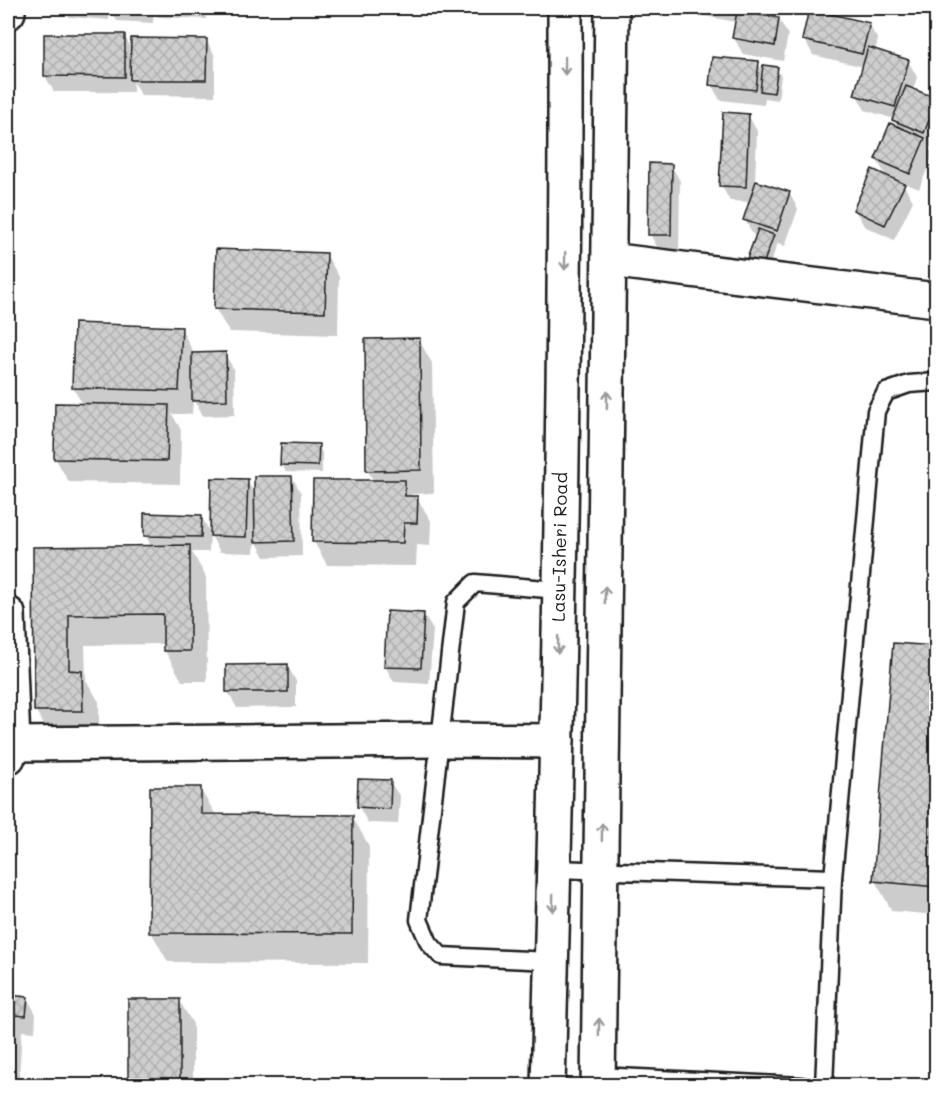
<svg xmlns="http://www.w3.org/2000/svg" width="944" height="1093" font-family="Mali,sans-serif">
  <style>
    .shadow { fill: #0003 }
    .building { fill: url(#building-cross-hatch); stroke: #1c1c1c; stroke-width: 1.5 }
    .lines { fill: none; stroke-linecap: round; stroke-linejoin: round }
    .service-casing { stroke: #1c1c1c; stroke-width: 21 }
    .minor-casing { stroke: #1c1c1c; stroke-width: 38 }
    .primary-casing { stroke: #1c1c1c; stroke-width: 38 }
    .service { stroke: #fff; stroke-width: 16 }
    .minor { stroke: #fff; stroke-width: 33 }
    .primary { stroke: #fff; stroke-width: 33 }
    .oneway { stroke: #999 }
    .labels { text-anchor: middle; stroke-width: 5; stroke-linejoin: round; paint-order: stroke }
    .street-label { font-size: 18px; fill: #1c1c1c; stroke: #fff }
  </style>
  <defs>
    <pattern id="building-cross-hatch" width="8" height="8" patternUnits="userSpaceOnUse" patternTransform="scale(1.5)"><rect width="8" height="8" fill="#cecece"/><path d="M0 0l8 8M0 8l8-8" fill="none" stroke="#b0b0b0"/></pattern>
  </defs>
  <rect width="100%" height="100%" fill="#fff"/>
  <filter id="ink" filterUnits="userSpaceOnUse"><feTurbulence type="fractalNoise" baseFrequency=".0167" numOctaves="2"/><feDisplacementMap in="SourceGraphic" scale="12" xChannelSelector="R" yChannelSelector="G"/><feConvolveMatrix kernelMatrix="1 2 1 2 8 2 1 2 1" color-interpolation-filters="sRGB"/></filter>
  <g filter="url(#ink)">
    <g class="shadow">
      <polygon points="63,8 206,8 206,19 158,17 154,10 153,23 117,21 110,9 109,20 69,17"/>
      <polygon points="690,8 748,8 746,14 779,19 788,35 783,61 743,54 734,38 736,22 694,14"/>
      <polygon points="869,25 878,40 875,51 908,61 917,77 913,91 936,100 936,140 933,148 928,146 933,155 919,189 902,182 913,201 894,240 864,226 855,210 887,177 876,159 898,128 894,119 865,110 856,94 864,67 813,55 804,39"/>
      <polygon points="46,35 124,36 132,49 206,40 215,56 215,96 141,95 133,82 133,92 54,92 45,76"/>
      <polygon points="758,63 764,73 777,69 781,76 778,100 765,98 764,105 720,100 711,84"/>
      <polygon points="748,115 757,131 755,182 789,193 798,209 785,246 778,243 765,277 757,236 754,236 745,220 751,202 730,201 721,185"/>
      <polygon points="671,165 680,181 679,250 659,250 650,234"/>
      <polygon points="326,254 339,277 338,335 229,332 215,308"/>
      <polygon points="181,328 194,354 225,354 234,370 235,415 203,416 193,399 192,414 172,414 181,430 180,484 69,482 55,458 83,405 73,388"/>
      <polygon points="419,340 432,363 434,493 411,494 413,498 417,498 431,521 430,546 417,545 416,566 327,565 314,542 374,482 368,471"/>
      <polygon points="318,445 322,453 322,473 286,472 282,465"/>
      <polygon points="292,477 301,493 302,556 265,557 255,539 254,553 220,552 210,534 209,552 192,552 206,577 207,681 182,681 165,651 165,644 85,645 86,680 99,702 99,741 53,741 36,711 35,548 152,547 145,535 201,516 211,534 247,481 256,496"/>
      <polygon points="424,615 433,630 429,684 394,682 385,666"/>
      <polygon points="894,645 936,648 936,915 892,911 875,881"/>
      <polygon points="287,665 296,681 296,707 237,708 228,692 227,666"/>
      <polygon points="390,782 400,797 398,824 368,823 359,807"/>
      <polygon points="200,789 216,815 352,816 369,846 368,963 168,962 151,932"/>
      <polygon points="8,997 27,998 36,1014 35,1032 22,1031 19,1078 8,1077"/>
      <polygon points="179,1000 193,1024 193,1086 129,1086"/>
    </g>
    <g class="building">
      <polygon points="809,9 870,23 862,54 802,40"/>
      <polygon points="737,11 779,18 775,46 732,38"/>
      <polygon points="44,34 125,34 125,77 44,76"/>
      <polygon points="131,38 207,39 206,80 130,80"/>
      <polygon points="868,47 909,60 895,107 854,95"/>
      <polygon points="712,57 759,61 756,90 709,85"/>
      <polygon points="763,65 778,67 774,93 760,91"/>
      <polygon points="906,86 936,98 936,103 924,133 892,120"/>
      <polygon points="723,112 749,114 746,187 719,186"/>
      <polygon points="890,123 925,138 910,174 875,159"/>
      <polygon points="649,163 672,164 671,235 648,235"/>
      <polygon points="872,169 905,184 885,225 853,210"/>
      <polygon points="756,181 790,192 777,231 743,220"/>
      <polygon points="758,229 774,235 761,270 745,264"/>
      <polygon points="216,249 327,253 325,312 214,309"/>
      <polygon points="74,323 182,327 179,391 72,388"/>
      <polygon points="420,338 421,470 366,471 365,339"/>
      <polygon points="226,352 227,400 192,401 192,353"/>
      <polygon points="55,403 169,405 167,461 54,459"/>
      <polygon points="281,443 319,444 318,466 280,465"/>
      <polygon points="254,476 292,476 294,541 255,542"/>
      <polygon points="211,478 248,479 246,537 210,536"/>
      <polygon points="313,480 405,480 405,496 418,496 417,523 404,523 403,543 312,542"/>
      <polygon points="144,513 202,515 201,537 144,536"/>
      <polygon points="190,545 190,651 163,651 163,614 69,615 69,670 82,671 83,711 34,711 33,547"/>
      <polygon points="387,611 424,613 421,668 384,667"/>
      <polygon points="893,643 936,646 936,887 873,881"/>
      <polygon points="288,664 288,692 226,692 226,665"/>
      <polygon points="358,779 391,780 390,809 357,807"/>
      <polygon points="150,787 201,787 201,814 353,815 352,934 149,933"/>
      <polygon points="8,995 28,997 26,1016 14,1015 10,1063 8,1062"/>
      <rect x="128" y="999" width="52" height="87"/>
    </g>
    <g class="lines">
      <defs>
        <g id="service">
          <polyline points="554,869 833,878"/>
          <polyline points="551,961 441,956 429,943 419,920 456,602 475,583 559,590"/>
          <polyline points="598,1076 802,1086"/>
          <polyline points="824,1086 833,878 876,411 886,392 909,384 936,382"/>
        </g>
        <g id="minor">
          <polyline points="8,12 8,8"/>
          <polyline points="609,260 936,300"/>
          <polyline points="8,614 13,744 8,757"/>
          <polyline points="13,744 441,740 557,741"/>
        </g>
        <g id="primary">
          <path d="M548,1086C558,726 566,367 565,8"/>
          <polyline points="598,1086 612,8"/>
        </g>
      </defs>
      <use href="#service" class="service-casing"/>
      <use href="#minor" class="minor-casing"/>
      <use href="#primary" class="primary-casing"/>
      <use href="#service" class="service"/>
      <use href="#minor" class="minor"/>
      <use href="#primary" class="primary"/>
    </g>
    <defs><path id="oneway-shaft" d="M-6 0H5M1.5-3L5.5 0L1.5 3" fill="none" stroke-width="1.6" stroke-linecap="round" stroke-linejoin="round" transform="scale(1.5)"/></defs>
    <g class="oneway">
      <use href="#oneway-shaft" transform="translate(565 66) rotate(90)"/>
      <use href="#oneway-shaft" transform="translate(565 261) rotate(91)"/>
      <use href="#oneway-shaft" transform="translate(607 400) rotate(-89)"/>
      <use href="#oneway-shaft" transform="translate(605 595) rotate(-89)"/>
      <use href="#oneway-shaft" transform="translate(558 645) rotate(91)"/>
      <use href="#oneway-shaft" transform="translate(602 832) rotate(-89)"/>
      <use href="#oneway-shaft" transform="translate(553 903) rotate(91)"/>
      <use href="#oneway-shaft" transform="translate(599 1027) rotate(-89)"/>
    </g>
  </g>
  <g class="labels">
    <g class="street-label">
      <text transform="translate(560 547) rotate(-89)" y="6">Lasu-Isheri Road</text>
    </g>
  </g>
  <rect width="944" height="1093" fill="none" stroke="#fff" stroke-width="30"/>
  <rect x="15" y="15" width="914" height="1063" fill="none" stroke="#1c1c1c" stroke-width="2" filter="url(#ink)"/>
</svg>
